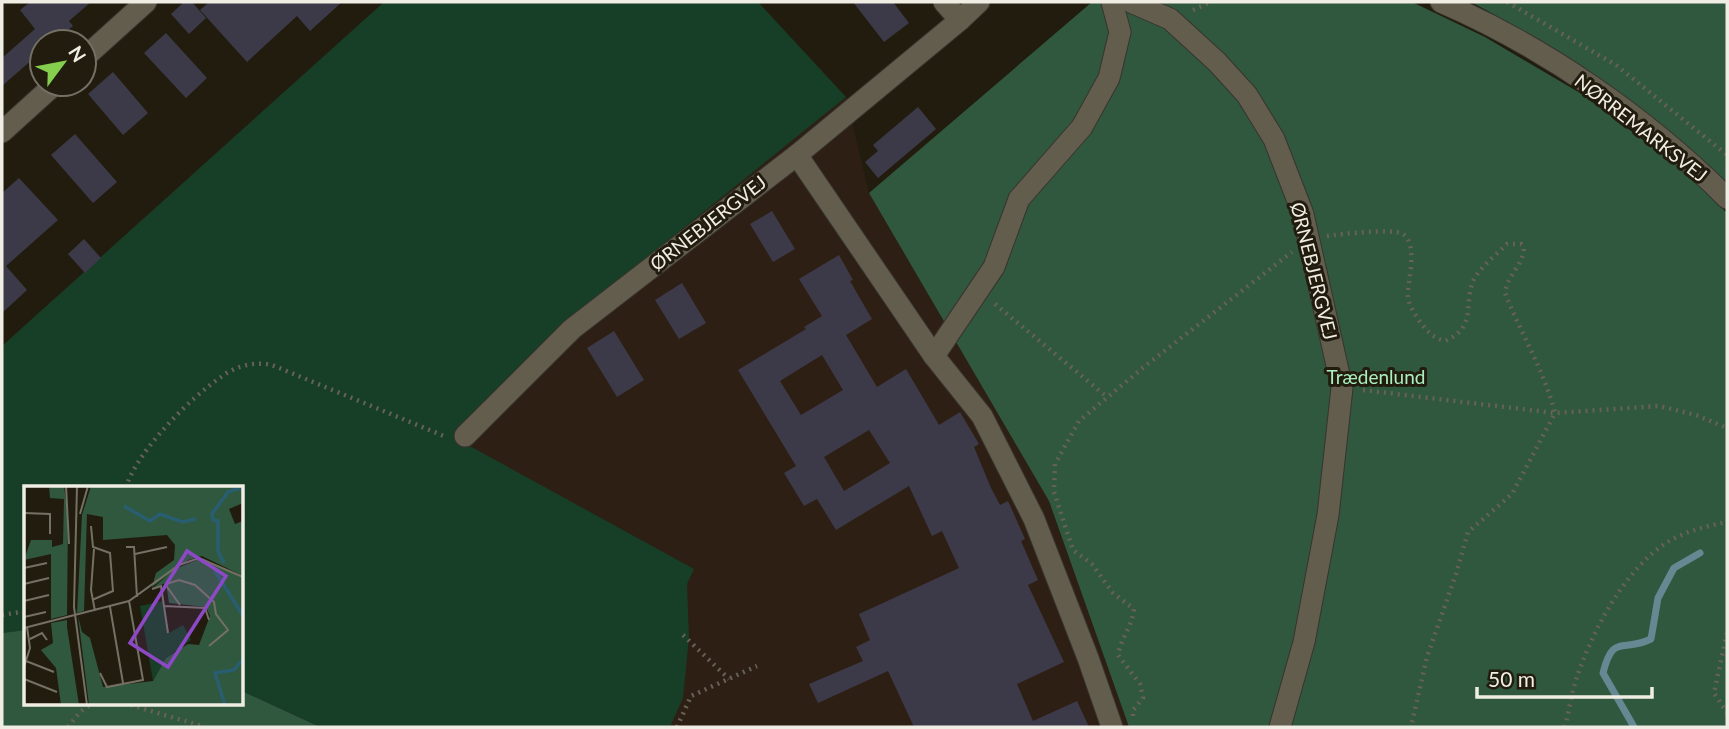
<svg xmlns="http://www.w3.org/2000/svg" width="1729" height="729" font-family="Lato,sans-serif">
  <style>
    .education { fill: #2e1f15 }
    .green { fill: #173e26 }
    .forest { fill: #30583e }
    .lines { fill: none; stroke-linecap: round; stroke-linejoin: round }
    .stream { stroke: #658893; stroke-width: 7 }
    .building { fill: #3c3a49; fill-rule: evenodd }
    .minor-casing { stroke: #38342e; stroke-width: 23 }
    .path { stroke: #666255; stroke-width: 4.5; stroke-dasharray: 2 5; stroke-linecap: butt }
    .minor { stroke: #625d4d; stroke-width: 21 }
    .labels { text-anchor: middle; stroke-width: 6; stroke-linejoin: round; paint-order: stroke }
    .street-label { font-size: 19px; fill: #f0ede4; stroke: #211c0e }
    .park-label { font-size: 19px; fill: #abefc1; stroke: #211c0e }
    .inset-river { fill: none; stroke: #295d70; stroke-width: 3.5 }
    .inset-road { fill: none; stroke: #747064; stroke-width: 2 }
    .view { fill: #8d49c5; fill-opacity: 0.15; stroke: #8d49c5; stroke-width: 3.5 }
    .inset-edge { fill: none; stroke: #f0ede4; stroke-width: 3.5 }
  </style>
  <rect width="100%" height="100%" fill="#211c0e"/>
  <polygon class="education" points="384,2 758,2 846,97 869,193 1049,501 1129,727 320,727 242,691 242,488 26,488 26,630 2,633 2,346"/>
  <polygon class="green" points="384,2 758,2 846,97 567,322 457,439 694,569 687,584 689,637 683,698 670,727 320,727 242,691 242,488 26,488 26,630 2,633 2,346"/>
  <g class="forest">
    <polygon points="1092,2 1412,2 1485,37 1580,93 1678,166 1727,213 1727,727 1129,727 1049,501 869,193"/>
    <path d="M1471,2H1727V182C1647,111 1566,52 1471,2Z"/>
    <polygon points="26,630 26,703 242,703 242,691 320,727 2,727 2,633"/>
  </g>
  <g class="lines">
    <path class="stream" d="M1634,727L1603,673C1613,633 1622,653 1651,639L1658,598L1674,568L1700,553"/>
  </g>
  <g class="building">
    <polygon points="30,2 91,2 69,21 73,26 54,42 42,42 42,51 2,86 2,58 35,29 20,10"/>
    <polygon points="184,2 192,2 206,18 189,34 171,14"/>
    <polygon points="209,2 342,2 310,31 297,16 247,62 200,10"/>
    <polygon points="853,2 893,2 909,23 884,42"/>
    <polygon points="166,33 207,78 186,98 144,53"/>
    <polygon points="113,72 148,113 123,135 88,94"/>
    <polygon points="918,107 936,129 878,178 865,162 878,151 873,145"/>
    <polygon points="75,134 117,182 93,203 51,155"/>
    <polygon points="19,178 58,220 6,266 27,290 2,313 2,193"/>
    <polygon points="772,211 795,249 773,262 750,224"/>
    <polygon points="84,239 101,258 85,273 68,254"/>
    <path d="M839,255L853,280L850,281L872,319L846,335L877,387L906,369L939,425L960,412L979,444L974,447L991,488L1000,505L1008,501L1025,539L1021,541L1038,580L1028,585L1064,662L1017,684L1033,721L1077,701L1089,727H914L888,671L818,703L809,684L863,661L856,647L870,640L859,614L959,568L942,531L932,536L909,486L836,530L817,499L804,506L784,473L796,466L738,370L806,329L804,327L822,316L799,279ZM822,355L843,390L801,415L780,381ZM869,430L890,463L844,491L824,457Z"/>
    <polygon points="682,283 706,323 679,339 655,300"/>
    <polygon points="614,331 644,380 617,397 587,348"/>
  </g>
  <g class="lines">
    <defs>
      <g id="minor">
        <polyline points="944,2 960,20"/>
        <polyline points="1131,2 1170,19 1217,62 1247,95 1274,139 1303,214 1342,388 1328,515 1304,642 1280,727"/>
        <path d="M1441,2C1545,47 1647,118 1727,198"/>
        <polyline points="84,58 146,2"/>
        <polyline points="2,132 55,84"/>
        <polyline points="797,155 934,356 982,416 1034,519 1088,658 1112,727"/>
        <polyline points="934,356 994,267 1019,199 1082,127 1109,78 1120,32 1112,2"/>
        <polyline points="465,436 572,329 797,155 960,20 979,2"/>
      </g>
    </defs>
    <use href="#minor" class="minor-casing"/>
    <g class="path">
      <polyline points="1507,2 1616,65 1727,155"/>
      <polyline points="1193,10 1211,2"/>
      <path d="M1327,236C1341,234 1393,228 1403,234C1419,245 1407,282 1408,297C1409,306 1415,314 1420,322C1427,331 1433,338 1445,341C1480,326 1461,299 1476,276C1484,264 1497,254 1507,244H1521L1524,248C1523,266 1507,275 1505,293C1521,334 1544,370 1555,413L1512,494L1468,532L1456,574L1427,657L1411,727"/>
      <polyline points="995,304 1107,397"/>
      <polyline points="1363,390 1555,413 1659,406 1696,415 1727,428"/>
      <path d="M126,488C135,453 191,397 221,377C235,366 255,361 272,365L444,436"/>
      <polyline points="2,615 21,612 26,613"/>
      <polyline points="1727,633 1714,693 1727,713"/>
      <polyline points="683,635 729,679"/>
      <polyline points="124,703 205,727"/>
      <path d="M1133,716V710L1143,698L1140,684L1118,655C1121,638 1132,627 1134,609L1113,593L1092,564L1073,550L1054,492L1055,464L1079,421L1145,366L1292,252"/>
      <polyline points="68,727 80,712 93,703"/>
      <polyline points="677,727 691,696 757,666"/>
      <path d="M1565,727C1569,712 1571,695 1576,680C1592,631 1626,566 1671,540C1689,530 1708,526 1727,522"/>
    </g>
    <use href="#minor" class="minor"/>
  </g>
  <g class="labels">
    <g class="street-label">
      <text transform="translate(1641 128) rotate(38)" y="7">NØRREMARKSVEJ</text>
      <text transform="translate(708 223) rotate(-38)" y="7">ØRNEBJERGVEJ</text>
      <text transform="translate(1314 271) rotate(76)" y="7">ØRNEBJERGVEJ</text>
    </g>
    <g class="park-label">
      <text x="1376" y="384">Trædenlund</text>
    </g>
  </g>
  <g transform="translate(24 486)">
    <rect width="219" height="219" fill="#211c0e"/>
    <path d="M139,115L145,147L159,139L167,154L142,172L129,195L116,120Z" fill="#173e26"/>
    <path d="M25,0H40L44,30L43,129L27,133V68L0,74L7,54H28V61L39,58L40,13L26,12ZM67,0H219V17L205,23L211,38L219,35V90L178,70L164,74L128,101L132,87L150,74L151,59L143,49L79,54V31L63,28L60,125L53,127L58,29ZM178,72L219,92V219H65L54,130L58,146L66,152L79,201L129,195L142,172L164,158L175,159L186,130L182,121L145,117L142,97L129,102L151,83ZM43,134V141L55,219H37L32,182L17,164L29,157L27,137Z" fill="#30583e"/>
    <path class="inset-river" d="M100,20L126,35L136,28L158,36L172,33M200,77L194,65V35L189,34L188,28L204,6L219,1M191,85L219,130M201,219L191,187L210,184L219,173"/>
    <path class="inset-road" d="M42,0L45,58M53,0L50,121L63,219M0,27L26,28V48M56,28L64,0M67,40L69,61L86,67L89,105L68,114M102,61H110L113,111M70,63L67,104L71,125M111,68L143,61M0,82L23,77M0,98L25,92M141,98L156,119M142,98L155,94L171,99L190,116L192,128L204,144L185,160M128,103L137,100L144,147M0,115L25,109M140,120L181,122L185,134M86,121L99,197M0,131L22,126M0,142L105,115L155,79L175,72L219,91M6,153L18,147L23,154M2,175L30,186M0,181L6,162L3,141M76,187L83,201L119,194L105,115M0,193L33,206"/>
    <path class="view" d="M163,65L202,90L144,181L106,157Z"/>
    <rect width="219" height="219" class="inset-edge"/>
  </g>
  <rect width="1729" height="729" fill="none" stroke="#f0ede4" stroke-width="7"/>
  <g transform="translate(63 63) rotate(58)"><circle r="33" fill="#211c0e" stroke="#747064" stroke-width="2"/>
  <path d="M0-5L12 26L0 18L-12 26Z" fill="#84cf4d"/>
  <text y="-10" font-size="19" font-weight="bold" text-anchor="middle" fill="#f0ede4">N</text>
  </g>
  <path d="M1477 687v10h175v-10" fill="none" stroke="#f0ede4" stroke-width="3.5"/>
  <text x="1488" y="687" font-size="21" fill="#f0ede4" stroke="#211c0e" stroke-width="5" paint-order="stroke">50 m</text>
</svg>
